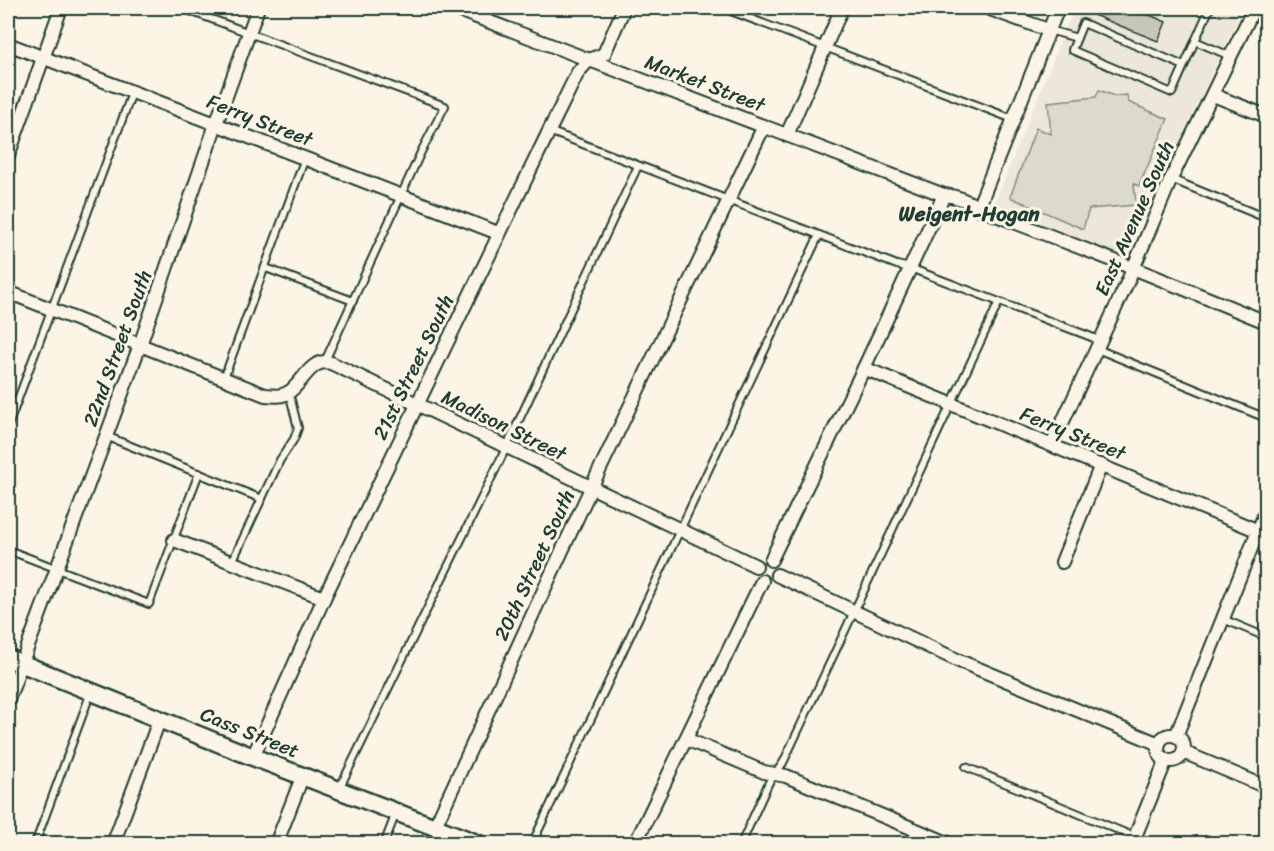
<svg xmlns="http://www.w3.org/2000/svg" width="1274" height="851" font-family="Sriracha,sans-serif">
  <style>
    .built { fill: #ece7d8 }
    .green { fill: #dcdacc; stroke: #7e8c80; stroke-width: 1.5 }
    .building { fill: #c5c7b9; stroke: #1f3d34; stroke-width: 1.5 }
    .lines { fill: none; stroke-linecap: round; stroke-linejoin: round }
    .lane-casing { stroke: #1f3d34; stroke-width: 10 }
    .street-casing { stroke: #1f3d34; stroke-width: 16 }
    .secondary-casing { stroke: #1f3d34; stroke-width: 21 }
    .lane { stroke: #fcf5e5; stroke-width: 6 }
    .street { stroke: #fcf5e5; stroke-width: 12 }
    .secondary { stroke: #fcf5e5; stroke-width: 16 }
    .labels { text-anchor: middle; stroke-width: 6; stroke-linejoin: round; paint-order: stroke }
    .street-label { font-size: 20px; fill: #1f3d34; stroke: #fcf5e5 }
    .neighbourhood-label { font-size: 21px; font-weight: bold; fill: #1f3d34; stroke: #fcf5e5 }
  </style>
  <rect width="100%" height="100%" fill="#fcf5e5"/>
  <filter id="ink" filterUnits="userSpaceOnUse"><feTurbulence type="fractalNoise" baseFrequency=".0167" numOctaves="2"/><feDisplacementMap in="SourceGraphic" scale="12" xChannelSelector="R" yChannelSelector="G"/><feConvolveMatrix kernelMatrix="1 2 1 2 8 2 1 2 1" color-interpolation-filters="sRGB"/></filter>
  <g filter="url(#ink)">
    <polygon class="built" points="1074,8 1243,8 1125,256 994,205"/>
    <polygon class="green" points="1099,90 1114,96 1127,95 1128,102 1168,119 1139,186 1134,184 1136,205 1089,209 1083,229 1010,197 1036,128 1051,134 1048,102 1096,97"/>
    <polygon class="building" points="1088,8 1139,8 1138,10 1166,22 1158,41 1086,12"/>
    <g class="lines">
      <defs>
        <g id="lane">
          <polyline points="182,8 445,106 421,152 325,361"/>
          <polyline points="723,8 1013,119"/>
          <polyline points="1262,8 1266,9"/>
          <polyline points="1049,30 1077,38"/>
          <polyline points="1195,41 1230,56"/>
          <path d="M1184,66L1083,23L1072,50L1172,93C1185,64 1197,36 1210,8"/>
          <polyline points="549,131 897,265 910,268 1094,338 1102,351 1266,418"/>
          <polyline points="1171,179 1266,218"/>
          <polyline points="266,268 353,301"/>
          <polyline points="224,378 305,158"/>
          <polyline points="8,426 132,93"/>
          <polyline points="106,436 262,499"/>
          <polyline points="8,550 149,604 199,473"/>
          <polyline points="232,562 280,460 294,439 298,428 289,392"/>
          <polyline points="1223,619 1266,637"/>
          <polyline points="966,767 1152,844"/>
          <polyline points="339,789 506,448 638,166"/>
          <polyline points="35,844 91,692"/>
          <polyline points="384,844 396,813"/>
          <polyline points="532,844 819,235"/>
          <polyline points="741,844 769,782 783,763 999,302"/>
        </g>
        <g id="street">
          <path d="M453,8L944,195C957,196 967,200 978,208"/>
          <polyline points="987,8 1048,30"/>
          <polyline points="8,44 498,233"/>
          <polyline points="1213,95 1266,116"/>
          <polyline points="787,135 842,8"/>
          <polyline points="8,156 61,8"/>
          <polyline points="971,207 978,208 1133,268 1266,322"/>
          <polyline points="978,208 1058,8"/>
          <path d="M8,292L265,395C274,396 282,397 289,392C303,383 311,357 331,363L756,566"/>
          <polyline points="864,368 1266,534"/>
          <polyline points="1052,445 1127,283 1171,179 1254,8"/>
          <polyline points="174,540 324,598"/>
          <polyline points="771,560 864,368 944,195"/>
          <polyline points="1062,562 1101,465"/>
          <polyline points="777,575 957,660 1159,744"/>
          <polyline points="8,700 140,345 216,124 258,8"/>
          <circle cx="1171" cy="748" r="13"/>
          <polyline points="1176,736 1266,511"/>
          <polyline points="686,739 764,772 786,776 950,844"/>
          <polyline points="1183,752 1266,787"/>
          <polyline points="253,757 324,598 549,131 578,72 589,60 604,54 624,8"/>
          <polyline points="435,826 591,488 764,126"/>
          <polyline points="113,844 160,718"/>
          <polyline points="276,844 303,775"/>
          <polyline points="635,844 762,581"/>
          <polyline points="1132,844 1166,760"/>
        </g>
        <polyline id="secondary" points="8,658 253,757 479,844"/>
      </defs>
      <use href="#lane" class="lane-casing"/>
      <use href="#street" class="street-casing"/>
      <use href="#secondary" class="secondary-casing"/>
      <use href="#lane" class="lane"/>
      <use href="#street" class="street"/>
      <use href="#secondary" class="secondary"/>
    </g>
  </g>
  <g class="labels">
    <g class="street-label">
      <text transform="translate(705 83) rotate(21)" y="7">Market Street</text>
      <text transform="translate(260 120) rotate(21)" y="7">Ferry Street</text>
      <text transform="translate(1134 218) rotate(-66)" y="7">East Avenue South</text>
      <text transform="translate(117 348) rotate(-70)" y="7">22nd Street South</text>
      <text transform="translate(413 367) rotate(-64)" y="7">21st Street South</text>
      <text transform="translate(504 425) rotate(26)" y="7">Madison Street</text>
      <text transform="translate(1073 433) rotate(22)" y="7">Ferry Street</text>
      <text transform="translate(534 565) rotate(-65)" y="7">20th Street South</text>
      <text transform="translate(250 732) rotate(22)" y="7">Cass Street</text>
    </g>
    <g class="neighbourhood-label">
      <text x="969" y="221">Weigent-Hogan</text>
    </g>
  </g>
  <rect width="1274" height="851" fill="none" stroke="#fcf5e5" stroke-width="30"/>
  <rect x="15" y="15" width="1244" height="821" fill="none" stroke="#1f3d34" stroke-width="2" filter="url(#ink)"/>
</svg>
